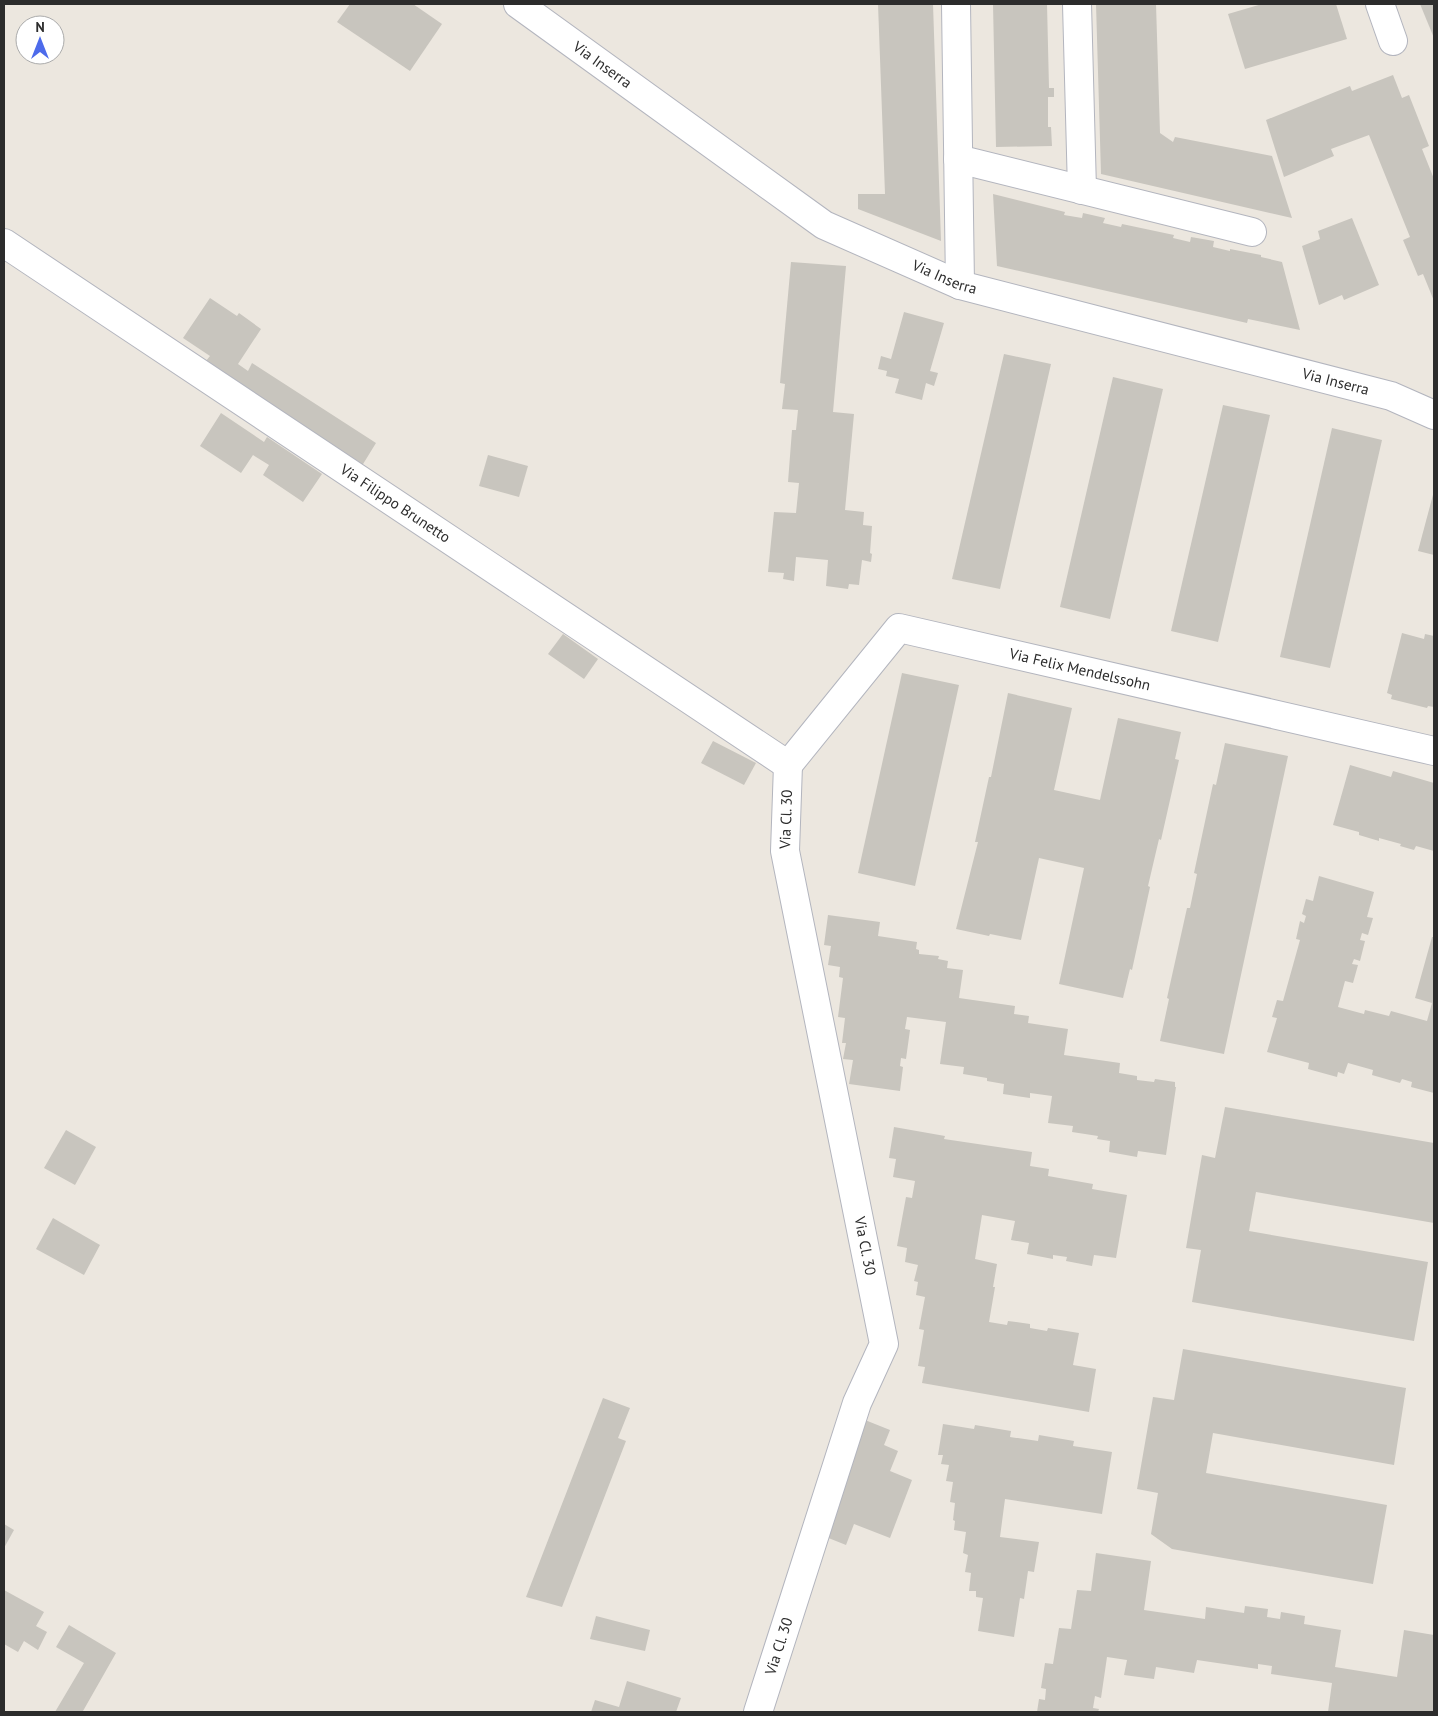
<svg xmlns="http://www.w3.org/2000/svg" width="1438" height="1716" font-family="'PT Sans',sans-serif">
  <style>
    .building { fill: #c8c5be }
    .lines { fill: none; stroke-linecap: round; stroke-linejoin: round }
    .minor-casing { stroke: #b3b5be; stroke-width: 30 }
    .minor { stroke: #fff; stroke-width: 28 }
    .labels { text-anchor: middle; stroke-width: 4; stroke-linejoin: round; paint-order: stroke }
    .street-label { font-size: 15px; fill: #2c2c2c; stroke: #fff }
  </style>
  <rect width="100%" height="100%" fill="#ece7df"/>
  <g class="building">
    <polygon points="350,4 413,4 442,24 410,71 337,22"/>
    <polygon points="878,4 933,4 941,241 858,209 858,194 885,194"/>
    <polygon points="993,4 1047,4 1049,88 1054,88 1054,97 1048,97 1048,127 1051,127 1052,146 996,147"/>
    <polygon points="1096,4 1156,4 1160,133 1173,142 1175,137 1272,156 1292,218 1101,174"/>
    <polygon points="1262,4 1336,4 1347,39 1245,69 1228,14"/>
    <polygon points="1420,4 1434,4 1434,38"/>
    <polygon points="1393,75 1402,98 1409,95 1429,146 1422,149 1434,179 1434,301 1423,274 1418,276 1403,240 1410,237 1369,135 1331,149 1334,156 1284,177 1266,120 1350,86 1352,91"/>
    <polygon points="993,194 1065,212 1064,215 1082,218 1083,213 1105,218 1103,223 1121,227 1122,224 1174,235 1173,238 1190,242 1191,237 1214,241 1213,247 1230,251 1230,249 1261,255 1261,257 1282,262 1300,330 1248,319 1247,323 997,266"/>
    <polygon points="1352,218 1379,285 1344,300 1342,295 1319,305 1302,246 1320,239 1318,231"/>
    <polygon points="791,262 846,266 833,412 854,414 845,510 864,512 863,525 872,526 870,553 872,554 871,562 862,560 859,585 849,584 848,589 826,586 828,560 796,557 794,581 783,579 784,573 768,572 774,512 796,513 799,483 788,482 792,430 796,430 798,410 782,409 785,384 780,383"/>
    <polygon points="210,298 237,316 239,313 261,329 238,364 248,371 252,363 376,443 360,469 201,367 210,356 183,338"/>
    <polygon points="904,312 944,323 930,371 938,373 934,386 926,383 922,400 895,393 899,379 886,376 887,371 878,369 881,356 891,359"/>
    <polygon points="1004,354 1051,364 1000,589 952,579"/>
    <polygon points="1113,377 1163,389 1110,619 1060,607"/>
    <polygon points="1223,405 1270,415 1218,642 1171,631"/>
    <polygon points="221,413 264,442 267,437 322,474 303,502 263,475 269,465 253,455 241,473 200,446"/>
    <polygon points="1332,428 1382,440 1330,668 1280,657"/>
    <polygon points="488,455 528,466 519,497 479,486"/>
    <polygon points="1434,491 1434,555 1418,551"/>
    <polygon points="1402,633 1424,639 1425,634 1434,636 1434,707 1428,706 1427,708 1391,699 1392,695 1387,693"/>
    <polygon points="563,634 598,659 584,679 548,654"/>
    <polygon points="902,673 959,685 915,886 858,873"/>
    <polygon points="1008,693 1072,708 1054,790 1100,800 1118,718 1181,732 1175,759 1179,760 1161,840 1159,839 1148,886 1150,887 1132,970 1130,969 1123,998 1059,984 1084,868 1039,858 1021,940 990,934 989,936 956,929 978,842 975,842 989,777 991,777"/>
    <polygon points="713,741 756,763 744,785 701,763"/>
    <polygon points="1225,743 1288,756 1224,1054 1160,1041 1169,999 1167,998 1187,908 1190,908 1197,874 1194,873 1213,784 1216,785"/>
    <polygon points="1350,765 1391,777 1393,771 1434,783 1434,851 1416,846 1414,850 1400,846 1401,844 1379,838 1379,841 1359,835 1359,832 1333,825"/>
    <polygon points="1319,876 1374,892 1367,917 1373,918 1368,935 1362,933 1360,940 1365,941 1360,961 1354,959 1352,964 1358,965 1353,983 1345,981 1338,1007 1364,1014 1365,1010 1389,1016 1391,1011 1427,1021 1432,1003 1415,998 1432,937 1434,937 1434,1093 1411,1087 1412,1082 1402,1079 1400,1083 1372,1075 1373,1070 1348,1063 1344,1074 1338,1072 1337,1077 1308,1069 1309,1063 1267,1052 1277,1018 1272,1017 1277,1000 1283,1001 1300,940 1296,939 1300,921 1304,923 1306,916 1302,914 1306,899 1313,901"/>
    <polygon points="828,915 880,922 878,936 917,942 916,949 919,950 919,954 939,956 938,959 948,961 947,968 963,970 959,998 1015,1006 1014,1014 1029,1016 1028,1023 1068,1029 1064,1055 1120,1063 1119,1073 1137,1076 1137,1080 1154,1082 1155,1079 1175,1082 1175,1087 1176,1087 1166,1155 1138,1151 1137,1157 1109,1152 1110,1141 1097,1139 1098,1136 1072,1132 1073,1126 1048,1123 1052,1096 1030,1093 1030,1098 1003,1094 1004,1084 987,1081 987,1078 963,1074 964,1067 940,1064 946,1022 907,1017 905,1029 910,1030 906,1059 901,1058 900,1066 903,1067 900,1091 849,1084 853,1060 843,1059 846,1043 842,1043 845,1018 838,1017 843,978 839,977 840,967 828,965 831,946 824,945"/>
    <polygon points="1225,1107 1434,1143 1434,1223 1256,1192 1249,1231 1428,1262 1414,1341 1192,1302 1201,1250 1186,1248 1202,1155 1215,1158"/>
    <polygon points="894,1127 945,1136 944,1139 1032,1152 1030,1166 1049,1169 1048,1176 1093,1184 1092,1189 1127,1195 1116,1258 1094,1255 1092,1266 1066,1261 1067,1257 1053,1255 1053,1259 1027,1254 1029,1243 1011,1240 1015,1221 982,1215 975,1259 997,1264 993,1287 995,1287 989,1322 1007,1325 1008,1321 1030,1324 1030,1328 1047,1331 1048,1328 1079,1333 1073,1365 1096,1369 1089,1412 922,1383 925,1367 918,1366 924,1330 919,1329 925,1297 916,1295 918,1282 914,1281 918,1265 905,1262 907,1248 897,1246 906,1197 912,1198 915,1181 893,1177 896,1159 889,1158"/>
    <polygon points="66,1130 96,1147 75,1185 44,1168"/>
    <polygon points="53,1218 100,1245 84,1275 36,1249"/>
    <polygon points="1183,1349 1406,1388 1394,1465 1213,1433 1206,1473 1387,1505 1373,1584 1172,1549 1151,1534 1158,1493 1137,1489 1153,1397 1174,1400"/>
    <polygon points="603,1398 630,1408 618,1438 626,1441 562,1607 526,1597"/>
    <polygon points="865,1420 890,1430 884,1445 898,1451 890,1471 912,1480 890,1538 854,1524 846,1545 821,1535"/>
    <polygon points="943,1424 974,1429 975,1425 1011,1431 1010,1437 1038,1441 1039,1435 1074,1441 1073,1446 1112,1452 1102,1514 1005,1499 1000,1537 1039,1542 1034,1572 1028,1571 1024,1599 1020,1598 1014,1637 978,1631 983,1598 976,1597 976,1591 969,1591 971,1573 965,1572 968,1555 963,1553 966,1532 954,1530 955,1521 953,1520 955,1503 950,1502 953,1482 946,1481 949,1465 941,1464 943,1455 938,1455"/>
    <polygon points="4,1524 14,1530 4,1548"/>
    <polygon points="1096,1553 1151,1561 1144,1610 1205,1619 1206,1607 1244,1613 1245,1606 1268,1609 1267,1617 1280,1619 1281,1612 1305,1616 1304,1624 1341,1630 1335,1667 1397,1677 1404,1630 1434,1635 1434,1712 1328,1712 1332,1683 1271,1674 1272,1666 1258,1664 1258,1669 1197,1660 1194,1673 1156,1667 1154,1679 1124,1675 1127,1660 1107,1657 1101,1698 1095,1696 1093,1708 1099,1709 1098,1712 1037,1712 1039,1699 1045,1700 1046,1689 1041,1688 1045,1663 1053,1664 1059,1628 1071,1629 1077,1590 1091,1591"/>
    <polygon points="4,1590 44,1612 36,1626 47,1632 38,1650 24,1641 18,1652 4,1644"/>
    <polygon points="596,1616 650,1630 645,1651 590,1639"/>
    <polygon points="69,1625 116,1653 83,1711 86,1712 55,1712 84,1663 56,1647"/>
    <polygon points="627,1681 681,1698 676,1712 591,1712 595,1700 619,1707"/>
  </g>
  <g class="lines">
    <defs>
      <g id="minor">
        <path id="s1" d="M518,4L824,225L960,285L1391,396L1434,415"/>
        <polyline points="956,4 960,285"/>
        <polyline points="1077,4 1082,190"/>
        <polyline points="1380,4 1393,41"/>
        <polyline points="958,159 1252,232"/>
        <path id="s2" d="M4,243L788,765"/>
        <path id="s3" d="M788,765L899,628L1434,751"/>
        <path id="s4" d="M758,1712L857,1403L884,1344L785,851L788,765"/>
      </g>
    </defs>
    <use href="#minor" class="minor-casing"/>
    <use href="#minor" class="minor"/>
  </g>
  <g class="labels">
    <g class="street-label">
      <text dy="5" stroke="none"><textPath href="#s1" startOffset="104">Via Inserra</textPath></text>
      <text dy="5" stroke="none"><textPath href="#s1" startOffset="509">Via Inserra</textPath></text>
      <text dy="5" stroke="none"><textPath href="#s1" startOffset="914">Via Inserra</textPath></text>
      <text dy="5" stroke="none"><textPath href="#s2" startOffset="470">Via Filippo Brunetto</textPath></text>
      <text dy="5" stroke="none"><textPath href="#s3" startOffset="362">Via Felix Mendelssohn</textPath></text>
      <text dy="5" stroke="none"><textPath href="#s4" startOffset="924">Via Cl. 30</textPath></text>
      <text transform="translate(865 1246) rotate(79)" y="5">Via Cl. 30</text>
      <text dy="5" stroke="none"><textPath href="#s4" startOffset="69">Via Cl. 30</textPath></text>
    </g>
  </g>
  <rect width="1438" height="1716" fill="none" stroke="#2c2c2c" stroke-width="10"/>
  <g transform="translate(40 40)"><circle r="24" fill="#ffffff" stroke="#ababab"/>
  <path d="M0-4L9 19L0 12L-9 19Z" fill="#4d6beb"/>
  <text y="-8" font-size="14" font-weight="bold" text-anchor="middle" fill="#2c2c2c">N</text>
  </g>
</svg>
